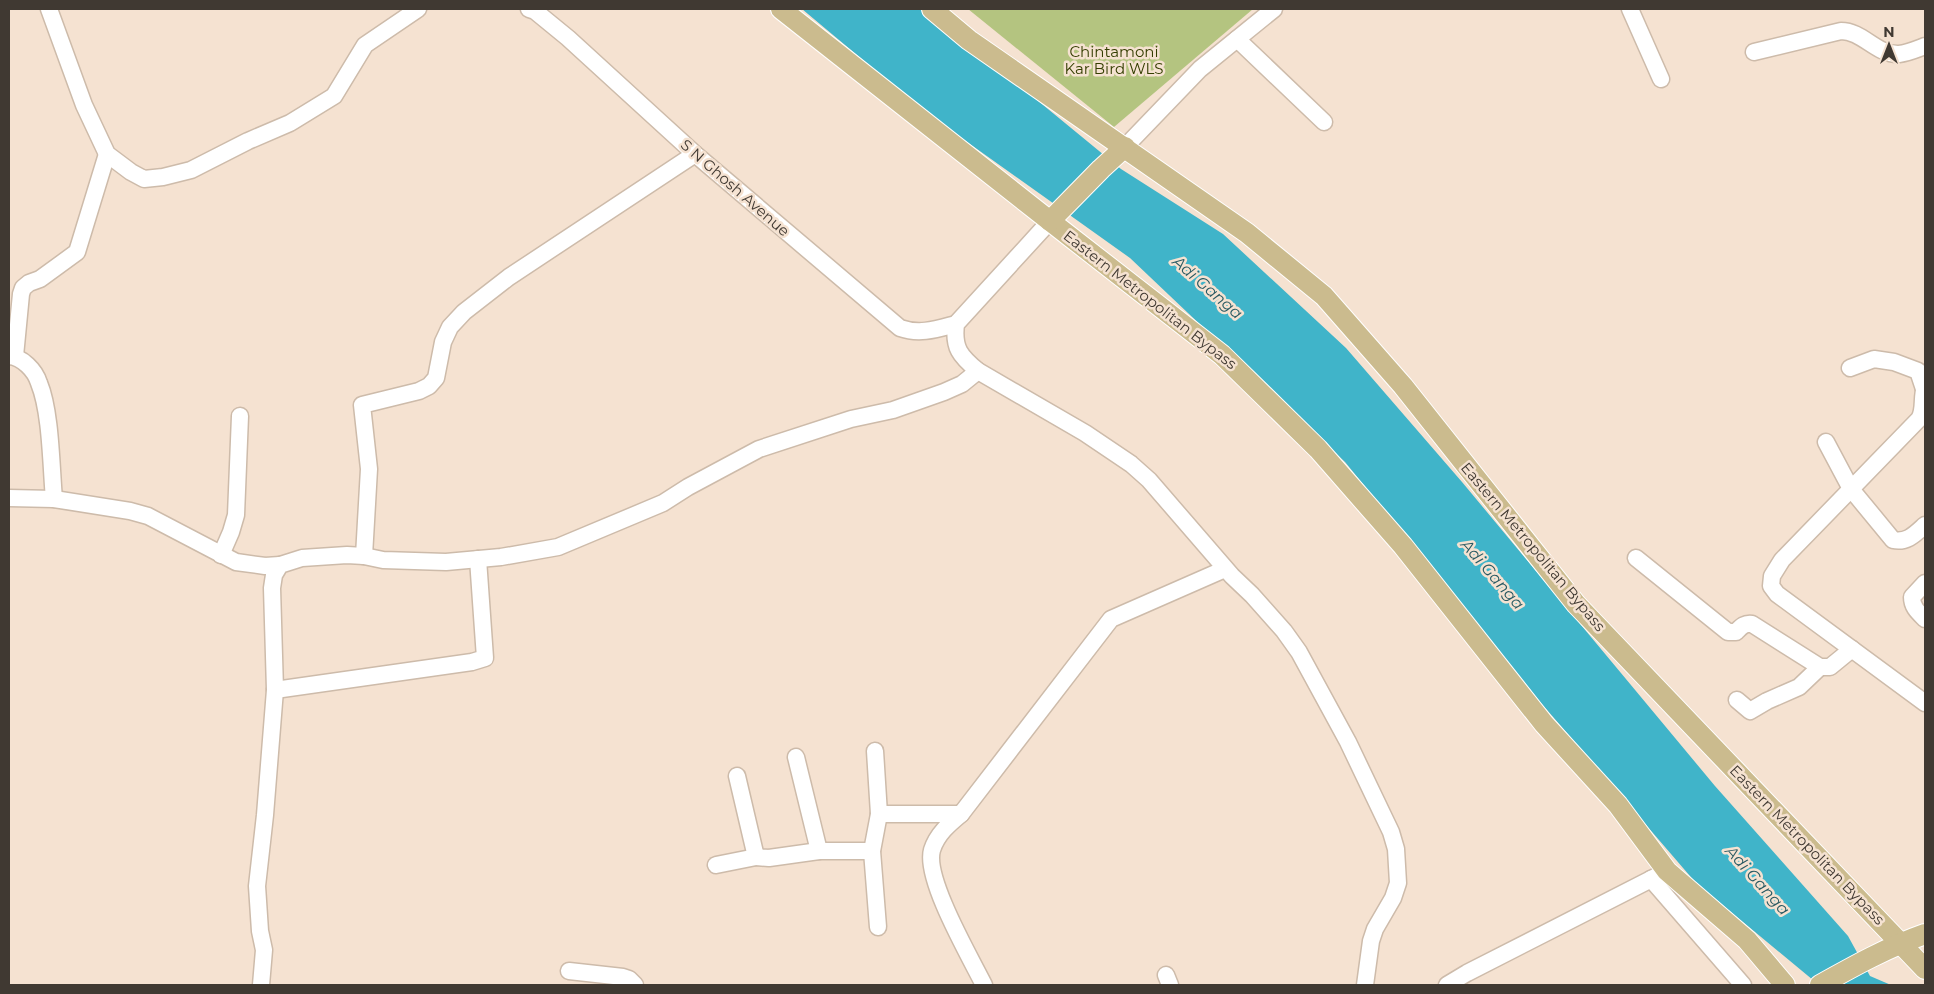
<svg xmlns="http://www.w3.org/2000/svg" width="1934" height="994" font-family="Montserrat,sans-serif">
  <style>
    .green { fill: #b4c480 }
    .water { fill: #40b4c9 }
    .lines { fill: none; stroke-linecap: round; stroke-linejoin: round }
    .minor-casing { stroke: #cdbbaa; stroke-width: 19 }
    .major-casing { stroke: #fff; stroke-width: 22 }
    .minor { stroke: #fff; stroke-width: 16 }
    .major { stroke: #cbbb8e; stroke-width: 20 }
    .labels { text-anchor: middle; stroke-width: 5; stroke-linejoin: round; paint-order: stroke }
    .park-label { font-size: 15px; fill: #343e00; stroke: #f5e2d1 }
    .street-label { font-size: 15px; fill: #403932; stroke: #f5e2d1 }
    .water-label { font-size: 16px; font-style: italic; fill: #285962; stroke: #f5e2d1 }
  </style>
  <rect width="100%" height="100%" fill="#f5e2d1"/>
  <polygon class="green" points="968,9 1253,9 1114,127"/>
  <polygon class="water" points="802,9 926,9 1121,169 1223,234 1346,348 1462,482 1715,786 1848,936 1870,976 1891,985 1819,985 1696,883 1541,703 1345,462 1130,258 925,112"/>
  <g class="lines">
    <defs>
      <g id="minor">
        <polyline points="49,9 84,105 107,154 131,172 144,179 163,177 191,170 248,141 290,123 334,96 365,45 418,9"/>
        <path d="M529,9L535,11L568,38L695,154L900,328C920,335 937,329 956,324"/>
        <polyline points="1630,9 1661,79"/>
        <polyline points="1237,39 1324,122"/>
        <path d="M1754,52L1841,31C1863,31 1876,55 1899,54C1908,53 1917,49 1925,46"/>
        <polyline points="1125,147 1200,69 1274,9"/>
        <path d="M1050,221L956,324C953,348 960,356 978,371L1085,433L1131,464L1149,480L1232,576L1252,595L1284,631L1299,652L1348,742L1391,832L1396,849L1398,883L1393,898L1375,929L1371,941L1365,985"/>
        <path d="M9,356C22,357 35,370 39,383C51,412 51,466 54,499"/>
        <polyline points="15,356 21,294 23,288 29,283 40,279 77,252 107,154"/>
        <polyline points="1850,368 1874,359 1894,362 1918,371 1924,389"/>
        <path d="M1925,387C1921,398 1925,410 1919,419L1782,560L1772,576L1771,586L1777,594L1925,703"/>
        <path d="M1826,442L1851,489L1893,540C1907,543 1915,534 1925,525"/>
        <polyline points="9,498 54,499 130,511 148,516 236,562 265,566 280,565"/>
        <polyline points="221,555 231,532 236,515 240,416"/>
        <polyline points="364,556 369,469 362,405 419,391 429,386 436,378 443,342 450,327 464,312 509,277 695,154"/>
        <path d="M1636,558L1728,632H1736C1741,627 1744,623 1752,624L1820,667H1830L1852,649"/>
        <path d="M1925,583L1912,597C1912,607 1918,612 1925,619"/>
        <polyline points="275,690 472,662 485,658 478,559"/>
        <polyline points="1737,700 1750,711 1767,701 1799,687 1820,667"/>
        <polyline points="875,751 879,814"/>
        <polyline points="796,757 819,851"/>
        <polyline points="737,776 756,857 769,858 819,851 872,851"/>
        <polyline points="716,865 756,857"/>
        <polyline points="1651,879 1743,985"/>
        <polyline points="878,927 872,851 879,814 961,814"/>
        <polyline points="569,971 623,977 629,979 635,985"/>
        <polyline points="1166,975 1170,985"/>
        <polyline points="261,985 264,950 260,931 257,886 265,815 275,690 272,588 274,575 280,565 302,558 347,555 364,556 383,560 446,562 501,557 558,547 663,503 688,487 759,449 851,419 893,410 944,392 962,384 978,371"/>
        <path d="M984,985C970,957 924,878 932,850C937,834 949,824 961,814L1111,619L1225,569"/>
        <polyline points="1447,985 1467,973 1667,871"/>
      </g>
      <g id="major">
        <polyline points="781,9 1050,221 1222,355 1318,449 1403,546 1544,724 1618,805 1667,871 1747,940 1785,985"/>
        <polyline points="932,9 969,40 1247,233 1324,296 1403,386 1576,604 1925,969"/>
        <polyline points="1050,221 1101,169 1125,147"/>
        <path d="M1820,985C1854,966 1888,947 1925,934"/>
      </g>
    </defs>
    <use href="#minor" class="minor-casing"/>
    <use href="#major" class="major-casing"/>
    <use href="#minor" class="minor"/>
    <use href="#major" class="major"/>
  </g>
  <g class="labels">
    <g class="park-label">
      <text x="1114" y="57">Chintamoni<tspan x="1114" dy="17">Kar Bird WLS</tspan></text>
    </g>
    <g class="street-label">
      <text transform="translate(735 188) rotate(41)" y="5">S N Ghosh Avenue</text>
      <text transform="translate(1150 300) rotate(38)" y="5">Eastern Metropolitan Bypass</text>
      <text transform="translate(1533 547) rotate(50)" y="5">Eastern Metropolitan Bypass</text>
      <text transform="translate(1807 845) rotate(46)" y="5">Eastern Metropolitan Bypass</text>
    </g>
    <g class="water-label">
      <text transform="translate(1208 287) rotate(41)" y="6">Adi Ganga</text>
      <text transform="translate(1493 574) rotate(49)" y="6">Adi Ganga</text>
      <text transform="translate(1758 880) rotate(48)" y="6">Adi Ganga</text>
    </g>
  </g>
  <rect width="1934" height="994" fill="none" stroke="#403932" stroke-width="20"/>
  <g transform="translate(1889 45)" stroke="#f5e2d1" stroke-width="4" paint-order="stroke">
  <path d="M0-4L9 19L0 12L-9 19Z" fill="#403932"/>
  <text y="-8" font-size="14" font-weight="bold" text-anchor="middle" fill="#403932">N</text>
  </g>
</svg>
